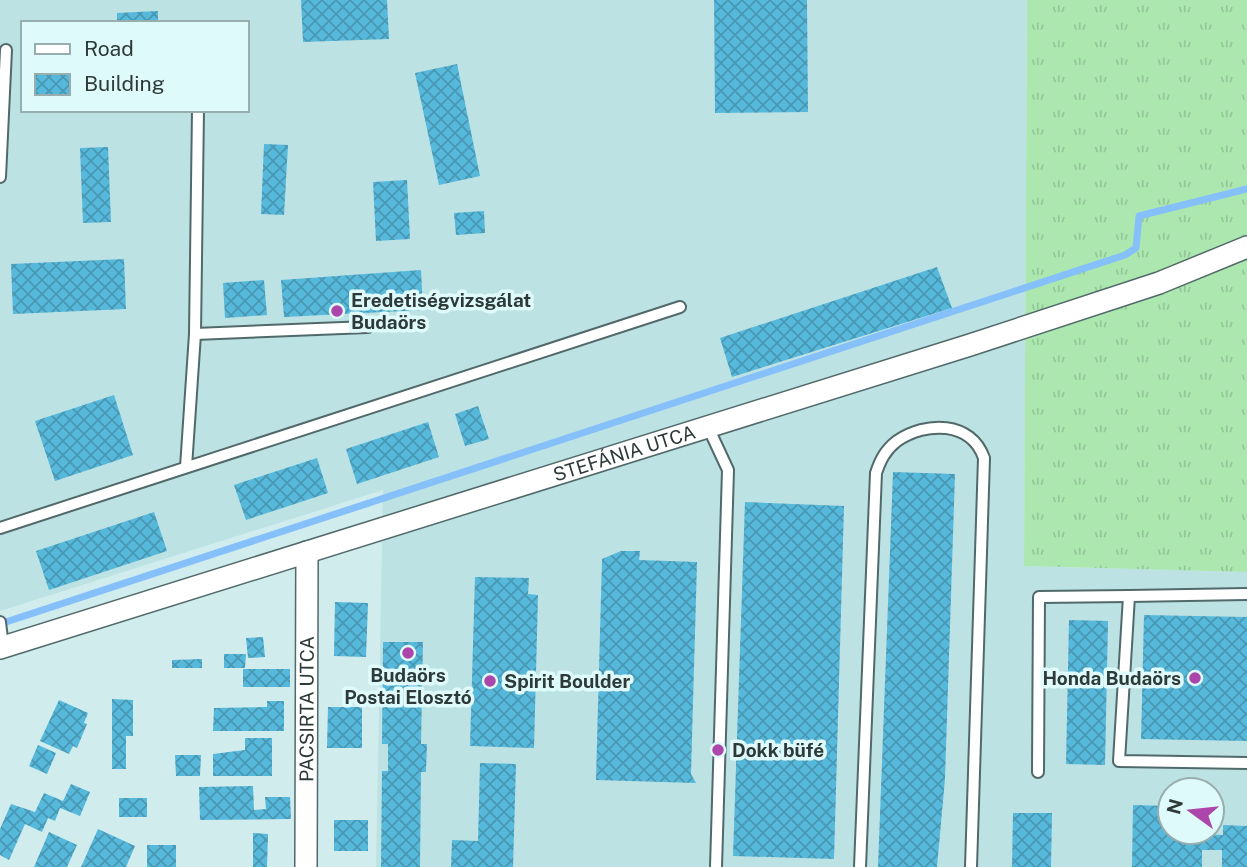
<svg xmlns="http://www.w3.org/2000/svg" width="1247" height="867" font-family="'Public Sans',sans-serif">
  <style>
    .built { fill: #bde2e3; fill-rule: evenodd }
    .grass { fill: url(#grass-tufts) }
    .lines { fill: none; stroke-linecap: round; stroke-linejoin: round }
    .stream { stroke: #86c0fb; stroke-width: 7 }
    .building { fill: url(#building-cross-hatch) }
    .service-casing { stroke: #51696a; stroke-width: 14 }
    .minor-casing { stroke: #51696a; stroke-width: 24 }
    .service { stroke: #fff; stroke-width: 10 }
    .minor { stroke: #fff; stroke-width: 21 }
    .poi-dot { fill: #ac46ab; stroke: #defafa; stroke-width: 2.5 }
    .labels { text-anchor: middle; stroke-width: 7; stroke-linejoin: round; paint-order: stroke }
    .poi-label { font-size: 19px; font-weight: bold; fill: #2e3939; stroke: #defafa; text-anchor: start }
    .street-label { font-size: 19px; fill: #2e3939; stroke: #defafa }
  </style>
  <defs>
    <pattern id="grass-tufts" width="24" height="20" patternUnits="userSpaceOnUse" patternTransform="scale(1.75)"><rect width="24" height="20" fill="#ace7b0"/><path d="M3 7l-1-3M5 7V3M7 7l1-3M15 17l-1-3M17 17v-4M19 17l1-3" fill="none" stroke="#94c798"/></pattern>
    <pattern id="building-cross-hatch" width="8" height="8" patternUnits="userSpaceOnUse" patternTransform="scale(1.75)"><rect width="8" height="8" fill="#56b9db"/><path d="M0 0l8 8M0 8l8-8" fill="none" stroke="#4897b3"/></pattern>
  </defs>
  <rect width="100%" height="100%" fill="#d1eced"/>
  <path class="built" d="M0,0H1027L1024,566L1247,572V867H376L383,490L0,611ZM23,23H247V110H23ZM1170,790H1212V832H1170Z"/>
  <polygon class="grass" points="1027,0 1247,0 1247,572 1024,566"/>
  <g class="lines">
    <polyline class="stream" points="0,624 1125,255 1136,248 1139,216 1247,189"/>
  </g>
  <g class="building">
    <polygon points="301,0 387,0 389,39 303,42"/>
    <polygon points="714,0 807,0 808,112 715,113"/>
    <polygon points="158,11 158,23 117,23 117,13"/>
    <polygon points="457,64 480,176 439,185 415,73"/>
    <polygon points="264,144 288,145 284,215 261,214"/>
    <polygon points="108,147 111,222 83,223 80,148"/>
    <polygon points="407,180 410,239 376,241 373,182"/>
    <polygon points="484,211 485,233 456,235 454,213"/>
    <polygon points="124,259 126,309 13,314 11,264"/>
    <polygon points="937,267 952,308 732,377 720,338"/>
    <polygon points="421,270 423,310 284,317 281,280"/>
    <polygon points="264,280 267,315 225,318 223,283"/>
    <polygon points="114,395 133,455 55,481 35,421"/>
    <polygon points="478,406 489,439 465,446 455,414"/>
    <polygon points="428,422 439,457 357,484 346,449"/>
    <polygon points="317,458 328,493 246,520 234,485"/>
    <polygon points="893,472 955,474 945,779 937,867 878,867"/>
    <polygon points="745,502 844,506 834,859 733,856"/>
    <polygon points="154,512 167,551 49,590 36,551"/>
    <polygon points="621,551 640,551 639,560 697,562 691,774 696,783 596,780 602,559"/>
    <polygon points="475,577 529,578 528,594 538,595 534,748 470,746"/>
    <polygon points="335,602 368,603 366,657 334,656"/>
    <polygon points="1144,615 1247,617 1247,741 1141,739"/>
    <polygon points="1069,620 1108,621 1105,765 1066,764"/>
    <polygon points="263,637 265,657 248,658 246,638"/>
    <polygon points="383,642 423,642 421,744 427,744 426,772 421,772 420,867 381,867 382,771 388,771 388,744 382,744"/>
    <polygon points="224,654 246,654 245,668 224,668"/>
    <polygon points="202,659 202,668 172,668 172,660"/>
    <rect x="243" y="669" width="47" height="18"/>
    <polygon points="112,699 133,700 133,736 126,736 126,769 112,769"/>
    <polygon points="59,700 88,713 84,723 87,724 77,748 73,746 69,754 40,741"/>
    <polygon points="267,701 284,701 284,731 213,731 214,708 267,707"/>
    <polygon points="328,707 362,707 362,748 327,748"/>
    <polygon points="245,738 272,738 272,776 213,776 213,754 245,750"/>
    <polygon points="38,745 56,753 47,774 29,766"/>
    <polygon points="175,755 201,755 200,776 176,776"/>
    <polygon points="480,763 516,764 513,867 451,867 452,840 478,841"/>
    <polygon points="71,784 90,792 80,816 60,808 55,821 48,818 42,832 25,824 9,860 0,855 0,829 11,804 35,812 44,793 63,801"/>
    <polygon points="253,786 254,810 266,809 265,797 290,797 291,819 200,820 199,787"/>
    <rect x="119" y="798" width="28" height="19"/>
    <polygon points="1133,805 1170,806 1170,832 1223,835 1223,825 1247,826 1247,867 1222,867 1222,850 1202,850 1202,867 1132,867"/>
    <polygon points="1013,813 1052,813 1051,867 1012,867"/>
    <rect x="334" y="820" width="34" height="31"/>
    <polygon points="98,829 135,846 126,867 81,867"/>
    <polygon points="49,832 77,845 67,867 34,867"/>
    <polygon points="253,833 268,834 267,867 253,867"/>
    <rect x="147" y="845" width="29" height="22"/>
  </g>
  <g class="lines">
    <defs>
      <g id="service">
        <polyline points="0,177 6,50"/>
        <polyline points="195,334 368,327"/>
        <polyline points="708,427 728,470 716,867"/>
        <polyline points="186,467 195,334 198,110"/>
        <polyline points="0,528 680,307"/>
        <polyline points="1247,594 1129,596 1119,761 1247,763"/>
        <polyline points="0,622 3,647"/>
        <polyline points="1038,772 1039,597 1129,596"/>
        <path d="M860,867L876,473C880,461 885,450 897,441C926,421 971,421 984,458L971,867"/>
      </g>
      <g id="minor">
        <path id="s1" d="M0,648L970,345L1159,283L1247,247"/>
        <path id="s2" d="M306,867L307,552"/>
      </g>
    </defs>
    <use href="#service" class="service-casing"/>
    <use href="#minor" class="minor-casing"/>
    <use href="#service" class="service"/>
    <use href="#minor" class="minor"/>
  </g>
  <g class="poi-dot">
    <circle cx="337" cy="311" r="7"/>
    <circle cx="408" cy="653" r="7"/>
    <circle cx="1195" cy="678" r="7"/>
    <circle cx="490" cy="681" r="7"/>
    <circle cx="718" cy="750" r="7"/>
  </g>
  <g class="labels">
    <g class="poi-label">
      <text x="351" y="307">Eredetiségvizsgálat<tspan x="351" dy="22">Budaörs</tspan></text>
      <text x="408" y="682" text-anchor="middle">Budaörs<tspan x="408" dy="22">Postai Elosztó</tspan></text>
      <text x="1181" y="685" text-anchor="end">Honda Budaörs</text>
      <text x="504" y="688">Spirit Boulder</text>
      <text x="732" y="757">Dokk büfé</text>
    </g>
    <g class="street-label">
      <text dy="7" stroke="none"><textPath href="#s1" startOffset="654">STEFÁNIA UTCA</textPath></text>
      <text dy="7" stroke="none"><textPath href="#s2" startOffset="158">PACSIRTA UTCA</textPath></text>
    </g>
  </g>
  <rect x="21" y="21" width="228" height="91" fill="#defafa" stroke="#98adad" stroke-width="2"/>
  <rect x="35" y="44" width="35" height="10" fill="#ffffff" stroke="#98adad" stroke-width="2"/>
  <text x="84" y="56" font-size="21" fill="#2e3939">Road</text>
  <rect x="35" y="74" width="35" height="21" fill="url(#building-cross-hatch)" stroke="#98adad" stroke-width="2"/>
  <text x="84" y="91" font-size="21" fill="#2e3939">Building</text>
  <g transform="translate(1191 811) rotate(285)"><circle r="33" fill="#defafa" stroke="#98adad" stroke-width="2"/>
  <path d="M0-5L12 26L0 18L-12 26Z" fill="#ac46ab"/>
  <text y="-10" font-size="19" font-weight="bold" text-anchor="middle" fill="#2e3939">N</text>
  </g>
</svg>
